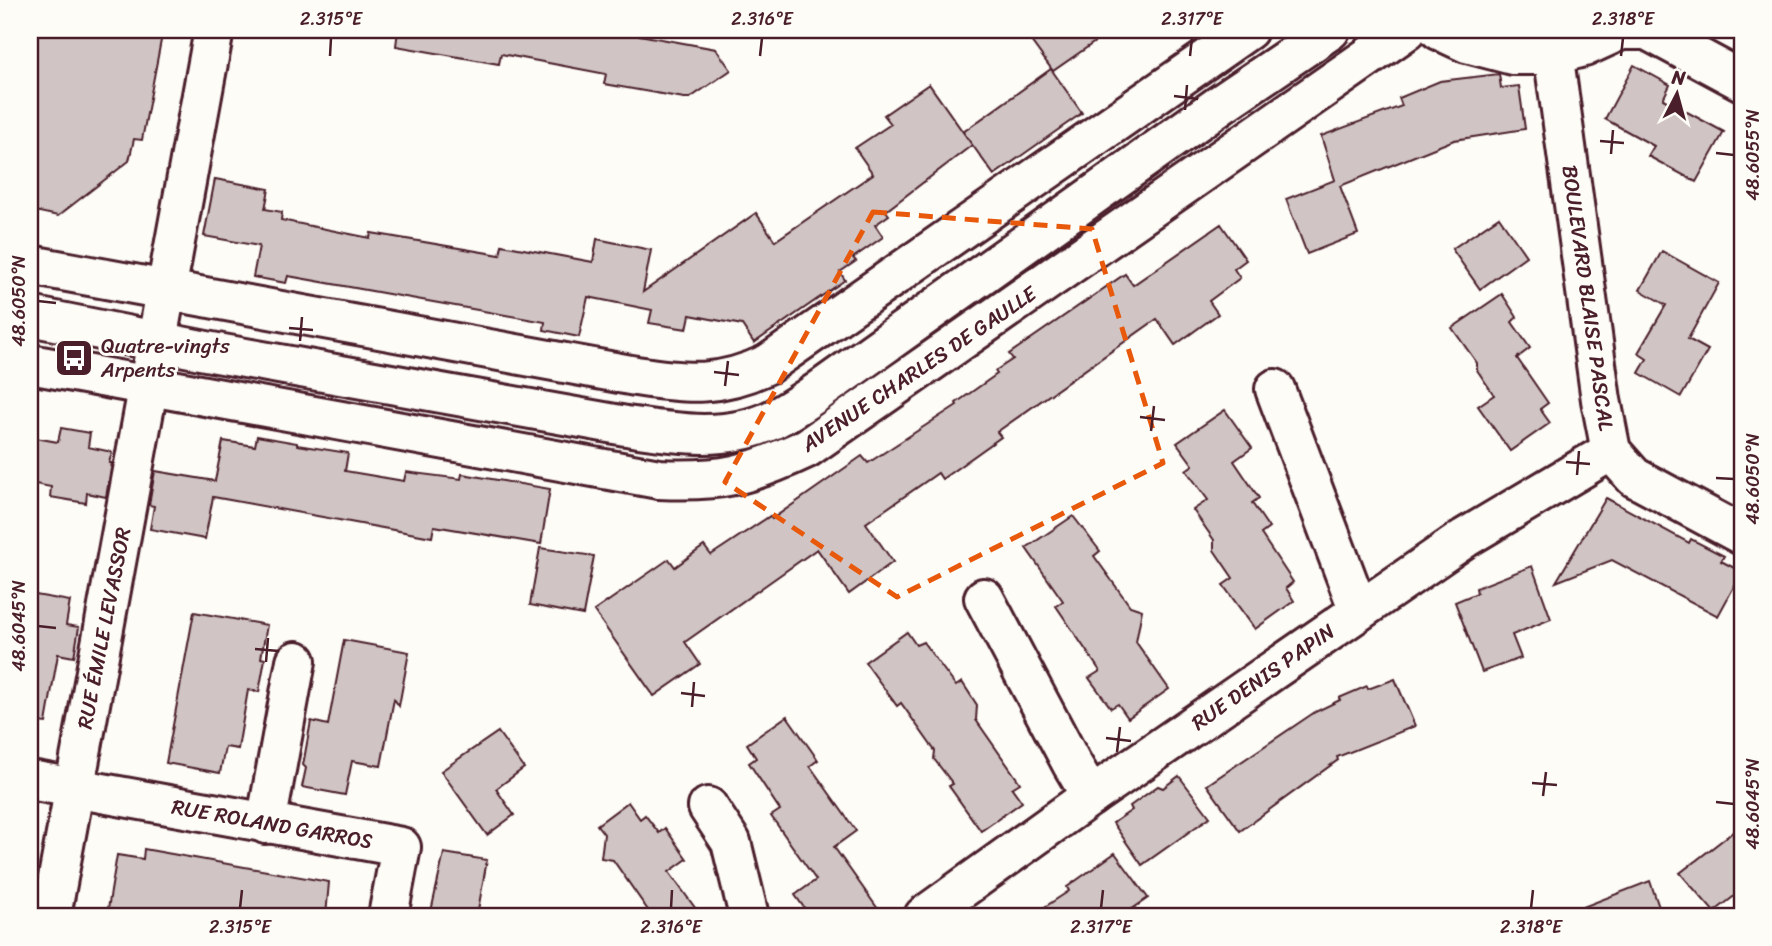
<svg xmlns="http://www.w3.org/2000/svg" width="1772" height="946" font-family="Sriracha,sans-serif">
  <style>
    .building { fill: #d0c5c4; stroke: #4a1f2b; stroke-width: 2 }
    .lines { fill: none; stroke-linecap: round; stroke-linejoin: round }
    .minor-casing { stroke: #4a1f2b; stroke-width: 44 }
    .minor { stroke: #fdfcf7; stroke-width: 38 }
    .marked { fill: none; stroke: #e8590c; stroke-width: 5; stroke-dasharray: 14 9; stroke-linejoin: round }
    .ticks { fill: none; stroke: #4a1f2b; stroke-width: 2.5 }
    .labels { text-anchor: middle; stroke-width: 6; stroke-linejoin: round; paint-order: stroke }
    .street-label { font-size: 21px; fill: #4a1f2b; stroke: #fdfcf7 }
    .poi-label { font-size: 21px; fill: #4a1f2b; stroke: #fdfcf7; text-anchor: start }
    .neatline { fill: none; stroke: #4a1f2b; stroke-width: 2.5 }
    .ticks-label { font-size: 18px; text-anchor: middle; fill: #4a1f2b }
  </style>
  <rect width="100%" height="100%" fill="#fdfcf7"/>
  <filter id="ink" filterUnits="userSpaceOnUse"><feTurbulence type="fractalNoise" baseFrequency=".0143" numOctaves="2"/><feDisplacementMap in="SourceGraphic" scale="14" xChannelSelector="R" yChannelSelector="G"/><feConvolveMatrix kernelMatrix="1 2 1 2 8 2 1 2 1" color-interpolation-filters="sRGB"/></filter>
  <g filter="url(#ink)">
    <g class="building">
      <polygon points="30,30 163,30 142,140 134,139 129,161 58,216 30,210"/>
      <polygon points="398,30 612,30 716,49 731,70 690,98 684,98 604,84 606,74 501,54 499,64 396,46"/>
      <polygon points="1023,30 1112,30 1053,71"/>
      <polygon points="1634,65 1670,85 1663,99 1724,132 1696,182 1648,156 1654,146 1605,119"/>
      <polygon points="1051,69 1082,113 994,175 963,132 972,145 886,211 889,215 875,225 883,237 853,258 856,261 840,272 845,280 754,343 742,325 690,315 687,329 649,323 652,310 588,297 579,337 544,330 545,322 288,276 286,283 253,277 259,246 204,236 215,179 269,189 265,209 282,212 281,220 370,238 371,233 500,255 502,245 593,262 597,239 651,250 643,292 756,213 775,241 873,174 855,148 891,124 884,115 929,84 963,132"/>
      <polygon points="1499,74 1501,88 1519,86 1525,129 1454,140 1340,186 1358,234 1307,254 1286,199 1335,180 1321,136 1402,106 1399,98 1440,81"/>
      <polygon points="1499,217 1526,256 1480,289 1452,249"/>
      <polygon points="1221,224 1246,260 1234,269 1240,278 1209,301 1218,314 1175,345 1157,319 997,432 1001,437 942,479 938,473 866,523 893,562 849,594 817,549 685,642 700,664 654,696 594,611 669,559 675,567 704,546 711,555 770,516 772,519 862,456 868,463 957,405 956,403 997,374 995,371 1013,359 1009,354 1125,274 1133,285"/>
      <polygon points="1662,251 1719,283 1688,339 1708,350 1681,397 1639,373 1647,359 1638,353 1666,305 1640,290"/>
      <polygon points="1502,294 1517,317 1512,322 1530,348 1517,358 1548,403 1540,409 1550,423 1510,451 1478,406 1494,395 1477,370 1477,363 1452,328"/>
      <polygon points="1225,410 1252,448 1234,461 1259,498 1252,503 1269,528 1261,534 1293,582 1286,588 1294,601 1255,629 1223,585 1233,578 1214,550 1214,540 1193,510 1208,500 1186,470 1193,465 1177,443"/>
      <polygon points="61,428 90,433 88,447 112,452 109,463 112,463 106,497 87,493 86,503 50,497 51,487 30,483 30,437 58,442"/>
      <polygon points="257,436 297,443 297,445 348,453 345,471 404,481 406,472 461,479 462,474 550,489 541,544 434,526 432,537 213,497 205,539 150,529 154,506 149,505 155,471 215,481 223,441 255,446"/>
      <polygon points="1606,498 1689,543 1691,539 1724,556 1721,561 1742,572 1718,616 1612,560 1556,582"/>
      <polygon points="1073,516 1100,551 1094,556 1130,606 1142,610 1136,642 1169,689 1128,718 1118,704 1111,708 1089,678 1100,671 1056,606 1063,601 1026,548"/>
      <polygon points="540,548 594,556 583,615 530,605"/>
      <polygon points="1532,566 1551,619 1512,635 1521,658 1482,672 1455,602 1477,593 1476,588"/>
      <polygon points="30,594 70,601 66,625 79,627 74,657 58,654 46,723 30,721"/>
      <polygon points="194,612 267,625 261,658 265,659 259,692 248,690 238,749 225,747 220,773 166,763"/>
      <polygon points="907,632 916,645 923,642 956,686 962,682 977,705 976,720 1020,783 1012,788 1022,802 981,831 949,786 953,784 934,759 935,751 901,703 897,706 865,662"/>
      <polygon points="344,640 409,652 399,706 394,699 381,766 352,761 345,795 302,787 306,768 303,765 311,721 328,725"/>
      <polygon points="1395,679 1415,726 1337,757 1338,760 1240,831 1207,785 1315,712 1340,700 1339,698 1367,686 1368,689"/>
      <polygon points="787,716 818,760 810,766 856,831 834,847 883,916 810,916 795,895 816,880 771,816 780,810 749,763 756,758 747,744"/>
      <polygon points="498,732 524,768 496,789 514,815 487,835 441,771"/>
      <polygon points="1179,776 1210,817 1142,865 1113,823 1132,810 1130,806 1158,786 1163,788"/>
      <polygon points="628,802 640,819 645,815 659,833 665,828 687,859 669,872 701,916 652,916 613,860 601,858 604,834 597,825"/>
      <polygon points="1742,825 1742,890 1714,912 1680,873"/>
      <polygon points="144,849 329,882 326,916 151,916 108,909 117,855 143,859"/>
      <polygon points="444,853 487,860 477,916 430,916"/>
      <polygon points="1115,853 1148,898 1122,916 1031,916 1069,891 1067,887"/>
      <polygon points="1650,881 1662,916 1566,916 1565,914"/>
    </g>
    <g class="lines">
      <defs>
        <g id="minor">
          <polyline points="1439,30 1467,43 1513,55 1553,55 1584,47 1621,30 1647,30 1742,81"/>
          <polyline points="1550,30 1601,400 1611,451 1634,477 1742,535"/>
          <path d="M30,265L636,376C688,384 720,387 768,364L1248,30"/>
          <path d="M30,316L206,351L626,426C674,433 727,442 772,420C788,412 804,401 819,391L1221,104L1330,30"/>
          <path d="M30,364L659,479C722,482 750,475 807,448L1407,30"/>
          <polyline points="1275,389 1359,611"/>
          <polyline points="984,598 1072,764 1091,796"/>
          <polyline points="30,780 401,847 388,916"/>
          <polyline points="708,807 731,842 749,916"/>
          <polyline points="266,824 296,661"/>
          <polyline points="51,916 214,30"/>
          <polyline points="924,916 1091,796 1465,538 1611,451"/>
        </g>
      </defs>
      <use href="#minor" class="minor-casing"/>
      <use href="#minor" class="minor"/>
    </g>
  </g>
  <path class="marked" d="M873,212L1092,229L1163,463L897,597L725,482Z"/>
  <path class="ticks" d="M330,56L331,38M760,56L762,38M1190,56L1192,38M1621,56L1623,38M1174,96L1198,99M1185,110L1187,85M1600,141L1624,143M1716,153L1734,155M1611,154L1613,130M38,301L56,303M289,328L313,330M300,341L302,317M714,372L739,375M725,386L728,361M1140,417L1165,420M1151,431L1154,406M1566,462L1590,464M1577,475L1579,451M1716,478L1734,479M38,626L56,628M255,649L279,651M266,662L268,638M681,693L705,696M692,707L694,682M1106,738L1131,741M1117,752L1120,727M1532,783L1557,785M1543,796L1546,772M1716,802L1734,804M240,908L242,890M671,908L672,890M1101,908L1103,890M1531,908L1533,890"/>
  <defs>
    <symbol id="bus-square" viewBox="-11 -11 22 22"><rect x="-9" y="-9" width="18" height="18" rx="4" fill="#4a1f2b" stroke="#fdfcf7"/><path d="M-5-6H5V4H4V6H2V4H-2V6H-4V4H-5ZM-3.5-4V0h7V-4ZM-3.5 1.2v1.5H-2V1.2ZM2 1.2v1.5H3.5V1.2Z" fill="#fff"/></symbol>
  </defs>
  <g fill-rule="evenodd">
    <use href="#bus-square" x="52" y="336" width="44" height="44"/>
  </g>
  <g class="labels">
    <g class="street-label">
      <text transform="translate(1588 298) rotate(82)" y="7">BOULEVARD BLAISE PASCAL</text>
      <text transform="translate(919 369) rotate(-34)" y="7">AVENUE CHARLES DE GAULLE</text>
      <text transform="translate(104 628) rotate(-79)" y="7">RUE ÉMILE LEVASSOR</text>
      <text transform="translate(1263 677) rotate(-35)" y="7">RUE DENIS PAPIN</text>
      <text transform="translate(272 824) rotate(10)" y="7">RUE ROLAND GARROS</text>
    </g>
    <g class="poi-label">
      <text x="101" y="353">Quatre-vingts<tspan x="101" dy="24">Arpents</tspan></text>
    </g>
  </g>
  <rect width="1772" height="946" fill="none" stroke="#fdfcf7" stroke-width="77"/>
  <g transform="translate(1677 94) rotate(6)" stroke="#fdfcf7" stroke-width="5" paint-order="stroke">
  <path d="M0-5L12 26L0 18L-12 26Z" fill="#4a1f2b"/>
  <text y="-10" font-size="19" font-weight="bold" text-anchor="middle" fill="#4a1f2b">N</text>
  </g>
  <rect x="38" y="38" width="1696" height="870" class="neatline"/>
  <g class="ticks-label">
    <text x="331" y="25">2.315°E</text>
    <text x="762" y="25">2.316°E</text>
    <text x="1192" y="25">2.317°E</text>
    <text x="1623" y="25">2.318°E</text>
    <text transform="translate(1753 155) rotate(-90)" y="6">48.6055°N</text>
    <text transform="translate(19 301) rotate(-90)" y="6">48.6050°N</text>
    <text transform="translate(1753 479) rotate(-90)" y="6">48.6050°N</text>
    <text transform="translate(19 626) rotate(-90)" y="6">48.6045°N</text>
    <text transform="translate(1753 804) rotate(-90)" y="6">48.6045°N</text>
    <text x="240" y="933">2.315°E</text>
    <text x="671" y="933">2.316°E</text>
    <text x="1101" y="933">2.317°E</text>
    <text x="1531" y="933">2.318°E</text>
  </g>
</svg>
